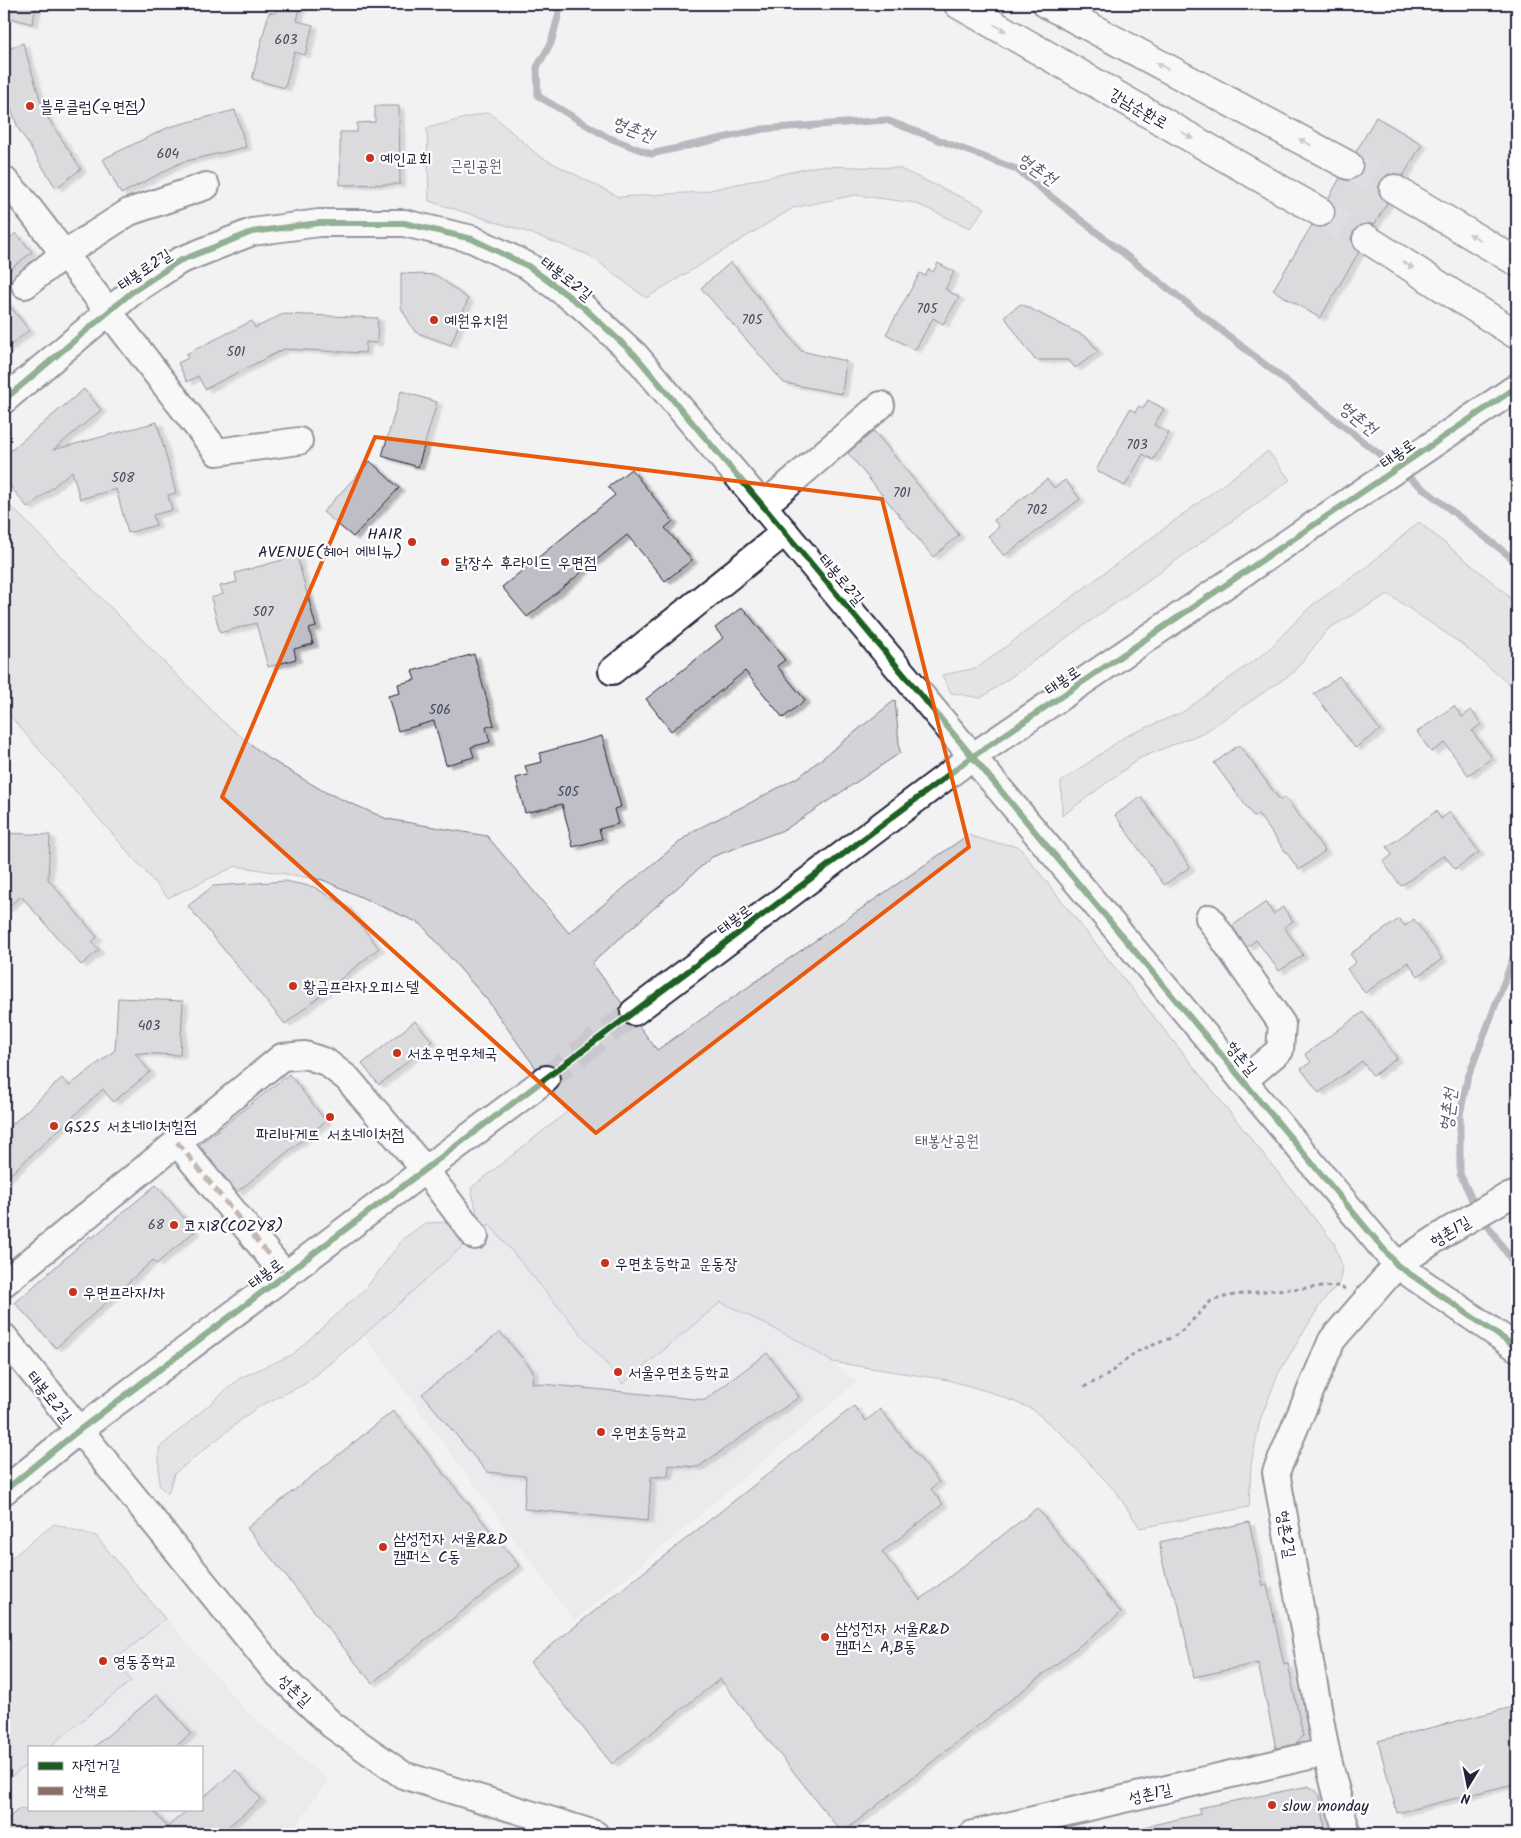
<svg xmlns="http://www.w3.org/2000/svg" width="1521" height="1838" font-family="Kalam,'Poor Story',sans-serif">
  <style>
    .built { fill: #e2e2e6; fill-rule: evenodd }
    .green { fill: #d3d3d8; stroke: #7a7a8a }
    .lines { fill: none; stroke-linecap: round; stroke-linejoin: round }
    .stream { stroke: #727282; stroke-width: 7 }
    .building { fill: #bebec6; stroke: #22223b; filter: url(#shadow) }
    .minor-tunnel { stroke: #c8c8ce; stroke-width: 26; stroke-dasharray: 26 13; stroke-linecap: butt }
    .highway-tunnel { stroke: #c8c8ce; stroke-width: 28; stroke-dasharray: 28 14; stroke-linecap: butt }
    .minor-casing { stroke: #22223b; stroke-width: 30 }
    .highway-casing { stroke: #22223b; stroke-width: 31 }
    .path { stroke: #22223b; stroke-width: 3; stroke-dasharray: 4 4; stroke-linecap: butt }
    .minor { stroke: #fff; stroke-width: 26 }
    .highway { stroke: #fff; stroke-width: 28 }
    .quiet { stroke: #8d6e63; stroke-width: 5; stroke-dasharray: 10 5; stroke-linecap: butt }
    .cycleway-casing { stroke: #fff; stroke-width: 9 }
    .cycleway { stroke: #1b5e20; stroke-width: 6 }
    .oneway { fill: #9c9ca7 }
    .marked { fill: none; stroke: #e8590c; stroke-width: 4; stroke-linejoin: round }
    .poi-dot { fill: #c8321e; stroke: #fff; stroke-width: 2 }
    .labels { text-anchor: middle; stroke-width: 4.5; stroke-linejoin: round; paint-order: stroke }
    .number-label { font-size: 14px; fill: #49495e }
    .poi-label { font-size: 16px; fill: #22223b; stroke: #fff; text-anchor: start }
    .street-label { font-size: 16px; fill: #22223b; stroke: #fff }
    .park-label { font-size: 16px; fill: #57576a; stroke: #fff }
    .water-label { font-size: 18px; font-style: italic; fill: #58586b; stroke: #fff }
  </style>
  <defs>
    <filter id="shadow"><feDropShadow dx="5.5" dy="3" stdDeviation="1" flood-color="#0004"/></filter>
  </defs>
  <rect width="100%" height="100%" fill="#f2f2f3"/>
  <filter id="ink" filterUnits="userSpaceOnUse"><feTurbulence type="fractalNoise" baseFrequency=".02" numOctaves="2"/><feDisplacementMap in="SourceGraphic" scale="10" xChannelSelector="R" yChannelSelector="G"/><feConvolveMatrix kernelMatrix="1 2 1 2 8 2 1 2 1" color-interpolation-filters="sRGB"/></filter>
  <g filter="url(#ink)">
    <g class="built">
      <polygon points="588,1140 721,1302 797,1340 832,1362 857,1382 574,1621 364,1335 481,1230"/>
      <path d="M96,1536L246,1711L328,1780L290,1834H4V1611ZM29,1747H201V1809H29Z"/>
    </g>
    <g class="green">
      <polygon points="489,112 539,156 619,197 701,192 818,166 898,168 985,208 970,228 915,203 855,195 793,208 646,298 589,255 524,231 429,201 427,128"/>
      <polygon points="1268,451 1290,480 981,698 951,693 942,675 977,668"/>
      <polygon points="4,499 222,721 268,758 325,792 387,819 487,836 569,933 693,831 750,803 800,776 895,700 900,753 786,829 712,857 592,963 657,1050 968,835 991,842 1018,846 1334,1243 1342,1266 1340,1281 1320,1305 1278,1374 1260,1420 1251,1465 1249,1507 1140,1528 1117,1493 1065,1437 1032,1409 990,1392 948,1380 832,1362 797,1340 721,1302 623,1384 489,1224 481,1230 471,1188 567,1112 488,1001 421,924 323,880 236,866 168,898 4,709"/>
      <polygon points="1419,522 1507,594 1517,610 1517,691 1463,645 1388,594 1328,629 1294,672 1205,732 1140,758 1062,816 1061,782 1126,736 1183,712 1266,652 1311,606 1364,569"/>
      <polygon points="445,1222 465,1244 364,1335 305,1384 256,1408 174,1474 168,1494 159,1485 159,1448 240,1378 292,1355 367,1287 403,1239 425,1223"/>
      <polygon points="54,1524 96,1536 165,1619 115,1660 131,1681 49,1747 29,1747 29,1763 4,1782 4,1564"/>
    </g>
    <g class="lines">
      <g class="stream">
        <polyline points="556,4 559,13 551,43 537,67 538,96 607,137 651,154 763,129 886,120 1016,169 1393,465"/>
        <polyline points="1401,471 1517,562"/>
        <polyline points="1476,1208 1460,1174 1460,1115 1467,1080 1517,948"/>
        <polyline points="1482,1217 1517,1268"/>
      </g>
    </g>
    <g class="building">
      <polygon points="4,4 37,4 32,24 4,16"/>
      <polygon points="278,4 301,4 297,21 313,25 305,55 294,52 285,88 252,79 269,12 275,13"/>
      <polygon points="23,43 44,112 81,169 56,188 18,128 4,89 4,51"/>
      <polygon points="375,106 399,106 400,184 340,185 340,132 357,132 357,123 375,122"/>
      <polygon points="235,110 246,147 182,162 121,194 103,159 169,127"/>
      <polygon points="1376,117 1422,144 1403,176 1394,173 1387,175 1381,181 1378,188 1380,196 1387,203 1374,225 1367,223 1360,225 1354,231 1351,238 1353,246 1359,252 1320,318 1273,290 1312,225 1321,228 1327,226 1333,220 1336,211 1333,204 1328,199 1340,178 1349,181 1357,178 1361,173 1364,164 1361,157 1356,152"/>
      <polygon points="16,233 32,252 4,274 4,243"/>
      <polygon points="731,262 801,351 846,361 842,394 784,383 701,288"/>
      <polygon points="938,263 954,272 945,289 959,297 943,324 933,318 915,350 886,334 920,273 925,276 929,269 933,272"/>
      <polygon points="401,273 436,275 468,299 451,345 415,332 401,308"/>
      <polygon points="4,299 29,330 4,351"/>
      <polygon points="1021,304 1088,338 1098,352 1075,368 1069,360 1035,360 1004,316"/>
      <polygon points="283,314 378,318 377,343 366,342 365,353 284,349 205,389 198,376 187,382 178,363 188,358 186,354 252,321 255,328"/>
      <polygon points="84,389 101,410 53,450 157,422 176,493 168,495 172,510 153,515 156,525 128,533 116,489 80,499 72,471 28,508 4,479 4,456"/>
      <polygon points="401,391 437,402 418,467 382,456"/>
      <polygon points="1148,400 1164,409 1154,425 1169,433 1153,460 1143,454 1125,486 1096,470 1130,409 1135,412 1139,406 1143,408"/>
      <polygon points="874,431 959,535 933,557 848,453"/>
      <polygon points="370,461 399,488 353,537 323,512"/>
      <polygon points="631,469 673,521 665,528 692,560 665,581 627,535 527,617 502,587 615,495 608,487"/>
      <polygon points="1047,479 1054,488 1065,480 1080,499 1004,556 988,536 999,527 994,520"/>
      <polygon points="297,556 316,627 309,629 313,644 294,649 296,659 268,667 256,623 220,633 211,598 223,594 220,586 237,582 235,573"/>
      <polygon points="742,607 785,660 777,666 805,700 783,718 745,671 671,731 646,699 723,638 715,628"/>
      <polygon points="474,654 494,725 486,727 490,742 471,747 474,757 446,765 434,721 398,731 388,696 400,693 398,684 415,680 412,671"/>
      <polygon points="1339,676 1380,730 1355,748 1314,694"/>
      <polygon points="1454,706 1462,717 1471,710 1481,724 1472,731 1492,758 1468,775 1445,743 1431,752 1417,732"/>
      <polygon points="602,736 621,807 614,809 618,824 599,829 602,839 573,847 562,804 525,813 516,778 528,775 525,766 542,762 540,753"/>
      <polygon points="1239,745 1280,800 1285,797 1325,851 1299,870 1258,814 1254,817 1214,763"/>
      <polygon points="1141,797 1190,867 1164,885 1115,815"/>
      <polygon points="1436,811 1441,819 1450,812 1479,852 1455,869 1444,855 1401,886 1383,862 1392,855 1387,847"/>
      <polygon points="4,833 50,835 48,879 97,937 92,942 99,950 81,965 21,896 4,910"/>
      <polygon points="285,881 314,887 345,906 379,948 285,1024 188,906 213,886"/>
      <polygon points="1266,902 1273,914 1283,907 1293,921 1284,927 1303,955 1279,971 1256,940 1247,947 1232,926"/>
      <polygon points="1399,919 1405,926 1414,919 1442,959 1418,976 1408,962 1365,993 1347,969 1356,962 1350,954"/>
      <polygon points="118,998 183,1001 180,1055 135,1053 150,1072 113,1102 103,1089 4,1180 4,1132 62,1078 69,1086 115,1050"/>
      <polygon points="1363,1012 1397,1058 1373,1076 1362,1061 1319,1093 1301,1069 1311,1062 1305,1054"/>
      <polygon points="415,1021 432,1041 379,1085 362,1064"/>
      <polygon points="289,1074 326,1121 237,1192 199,1145"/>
      <polygon points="156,1185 195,1231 156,1264 153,1260 56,1348 15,1303 90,1236 92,1238"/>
      <polygon points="500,1332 533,1371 532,1383 705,1400 767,1353 799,1397 698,1467 669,1465 668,1476 651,1477 648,1521 524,1509 526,1476 487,1472 422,1394"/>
      <polygon points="854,1406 866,1421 880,1409 939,1482 931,1489 943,1504 882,1552 920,1600 1037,1508 1121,1613 842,1833 720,1679 612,1764 530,1662"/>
      <polygon points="393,1411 519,1566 372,1683 247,1528"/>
      <polygon points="1249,1522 1263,1586 1267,1585 1284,1665 1288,1664 1303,1736 1296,1744 1276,1748 1258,1663 1194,1677 1178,1603 1167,1579 1161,1556 1160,1542"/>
      <polygon points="157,1694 191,1733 175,1747 94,1747"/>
      <polygon points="1517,1706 1517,1783 1397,1813 1378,1741"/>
      <polygon points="236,1770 261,1799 219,1834 4,1834 4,1822 19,1809 152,1809 167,1827 189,1809 201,1809 201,1799"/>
      <polygon points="1309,1786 1320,1796 1325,1828 1295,1834 1145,1834 1144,1827 1200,1814 1199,1808"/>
    </g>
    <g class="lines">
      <polyline class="minor-tunnel" points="546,1079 634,1012"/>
      <g class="highway-tunnel">
        <polyline points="1348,165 1394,189"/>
        <polyline points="1320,212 1367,239"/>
      </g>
      <defs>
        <g id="minor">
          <polyline points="4,180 21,198 217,452 299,441"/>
          <polyline points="25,285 64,254 129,212 206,186"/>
          <polyline points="4,400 132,292 179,261 252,232 319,223 404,223 472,239 528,266 582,306 635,355 763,506 1397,1265 1517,1348"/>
          <polyline points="763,506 881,405"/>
          <polyline points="612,671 785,532"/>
          <polyline points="1209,918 1282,1024 1280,1050 1243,1081"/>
          <polyline points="634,1012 972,757 1517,387"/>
          <polyline points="177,1142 285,1275"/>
          <polyline points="4,1283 282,1057 305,1055 326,1062 348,1079 425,1170 475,1236"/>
          <polyline points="4,1337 275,1671 332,1725 403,1775 595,1834"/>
          <polyline points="4,1491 78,1431 546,1079"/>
          <polyline points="973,1834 1326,1752"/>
          <polyline points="1347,1834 1326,1752 1276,1472 1332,1340 1383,1281 1397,1265 1448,1231 1505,1198 1517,1194"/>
        </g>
        <g id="highway">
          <polyline points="958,4 1320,212"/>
          <polyline points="1047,4 1348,165"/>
          <polyline points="1394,189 1517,262"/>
          <polyline points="1367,239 1517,335"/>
        </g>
      </defs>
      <use href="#minor" class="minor-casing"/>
      <use href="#highway" class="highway-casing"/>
      <polyline class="path" points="1084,1387 1106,1376 1136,1352 1173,1337 1184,1329 1211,1301 1228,1296 1273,1290 1339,1286 1345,1289"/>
      <use href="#minor" class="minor"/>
      <use href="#highway" class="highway"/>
      <polyline class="quiet" points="177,1142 285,1275"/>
      <defs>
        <g id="cycleway">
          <polyline points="4,400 132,292 179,261 252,232 319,223 404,223 472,239 528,266 582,306 635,355 763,506 1397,1265 1517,1348"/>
          <polyline points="4,1491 78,1431 972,757 1517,387"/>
        </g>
      </defs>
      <use href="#cycleway" class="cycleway-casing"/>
      <use href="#cycleway" class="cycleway"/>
    </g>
    <defs><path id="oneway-solid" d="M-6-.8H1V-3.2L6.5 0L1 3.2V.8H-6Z" transform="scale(1.25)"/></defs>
    <g class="oneway">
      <use href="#oneway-solid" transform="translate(1000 28) rotate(30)"/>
      <use href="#oneway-solid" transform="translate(1162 66) rotate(-152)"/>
      <use href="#oneway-solid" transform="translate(1187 135) rotate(30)"/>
      <use href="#oneway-solid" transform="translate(1305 142) rotate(-152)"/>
      <use href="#oneway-solid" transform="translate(1475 237) rotate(-150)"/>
      <use href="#oneway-solid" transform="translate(1408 265) rotate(32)"/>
    </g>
  </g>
  <path d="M0 0H1521V1838H0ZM375,437L882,499L969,847L596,1133L222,797Z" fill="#f2f2f3" fill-opacity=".55" fill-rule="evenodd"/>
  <path class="marked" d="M375,437L882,499L969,847L596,1133L222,797Z"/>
  <g class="poi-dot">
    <circle cx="30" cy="106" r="5"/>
    <circle cx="370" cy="158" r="5"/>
    <circle cx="434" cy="320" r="5"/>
    <circle cx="412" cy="542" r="5"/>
    <circle cx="445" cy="562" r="5"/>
    <circle cx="293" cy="986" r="5"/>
    <circle cx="397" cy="1053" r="5"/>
    <circle cx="330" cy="1117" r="5"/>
    <circle cx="54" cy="1126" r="5"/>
    <circle cx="174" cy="1225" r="5"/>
    <circle cx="605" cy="1263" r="5"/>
    <circle cx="73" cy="1292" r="5"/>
    <circle cx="618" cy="1372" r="5"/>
    <circle cx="601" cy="1432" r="5"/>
    <circle cx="383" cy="1547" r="5"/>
    <circle cx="825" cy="1637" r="5"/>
    <circle cx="103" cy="1661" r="5"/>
    <circle cx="1272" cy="1805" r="5"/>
  </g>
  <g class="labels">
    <g class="number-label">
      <text x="286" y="44">603</text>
      <text x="168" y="158">604</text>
      <text x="927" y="313">705</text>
      <text x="752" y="324">705</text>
      <text x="236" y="356">501</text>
      <text x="1137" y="449">703</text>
      <text x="123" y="482">508</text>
      <text x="902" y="497">701</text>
      <text x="1037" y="514">702</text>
      <text x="263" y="616">507</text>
      <text x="440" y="714">506</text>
      <text x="568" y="796">505</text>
      <text x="149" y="1030">403</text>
      <text x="156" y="1229">68</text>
    </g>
    <g class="poi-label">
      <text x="40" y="112">블루클럽(우면점)</text>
      <text x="380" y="164">예인교회</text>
      <text x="444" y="326">예원유치원</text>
      <text x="402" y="539" text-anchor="end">HAIR<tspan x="402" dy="18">AVENUE(헤어 에비뉴)</tspan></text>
      <text x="455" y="568">닭장수 후라이드 우면점</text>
      <text x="303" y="992">황금프라자오피스텔</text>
      <text x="407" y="1059">서초우면우체국</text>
      <text x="64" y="1132">GS25 서초네이처힐점</text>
      <text x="330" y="1140" text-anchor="middle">파리바게뜨 서초네이처점</text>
      <text x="184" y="1231">코지8(COZY8)</text>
      <text x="615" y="1269">우면초등학교 운동장</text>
      <text x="83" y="1298">우면프라자1차</text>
      <text x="628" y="1378">서울우면초등학교</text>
      <text x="611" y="1438">우면초등학교</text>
      <text x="393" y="1544">삼성전자 서울R&amp;D<tspan x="393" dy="18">캠퍼스 C동</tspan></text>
      <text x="835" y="1634">삼성전자 서울R&amp;D<tspan x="835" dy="18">캠퍼스 A,B동</tspan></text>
      <text x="113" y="1667">영동중학교</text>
      <text x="1282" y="1811">slow monday</text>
    </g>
    <g class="street-label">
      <text transform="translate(1139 108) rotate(30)" y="6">강남순환로</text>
      <text transform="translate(144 269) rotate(-34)" y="6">태봉로2길</text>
      <text transform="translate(567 278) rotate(38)" y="6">태봉로2길</text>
      <text transform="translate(1397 453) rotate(-35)" y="6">태봉로</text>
      <text transform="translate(842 579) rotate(50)" y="6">태봉로2길</text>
      <text transform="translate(1062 680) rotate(-34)" y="6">태봉로</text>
      <text transform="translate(734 919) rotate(-37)" y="6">태봉로</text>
      <text transform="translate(1242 1058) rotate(50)" y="6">형촌길</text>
      <text transform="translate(1450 1231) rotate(-32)" y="6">형촌1길</text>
      <text transform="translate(265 1273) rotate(-37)" y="6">태봉로</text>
      <text transform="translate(50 1396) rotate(51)" y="6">태봉로2길</text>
      <text transform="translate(1287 1534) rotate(80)" y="6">형촌2길</text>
      <text transform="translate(295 1690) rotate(43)" y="6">성촌길</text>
      <text transform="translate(1150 1793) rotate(-13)" y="6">성촌1길</text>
    </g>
    <g class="park-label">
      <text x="476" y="171">근린공원</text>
      <text x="947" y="1146">태봉산공원</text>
    </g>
    <g class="water-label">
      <text transform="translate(633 129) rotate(20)" y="6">형촌천</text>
      <text transform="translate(1037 169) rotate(34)" y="6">형촌천</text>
      <text transform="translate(1358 418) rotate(38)" y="6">형촌천</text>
      <text transform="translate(1448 1110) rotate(-84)" y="6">형촌천</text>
    </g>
  </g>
  <rect width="1521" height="1838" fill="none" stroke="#fff" stroke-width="20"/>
  <rect x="10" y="10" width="1501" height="1818" fill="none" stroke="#22223b" stroke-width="2" filter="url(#ink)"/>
  <rect x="28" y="1746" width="175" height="65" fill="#ffffff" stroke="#a7a7b1"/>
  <rect x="38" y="1762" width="25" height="8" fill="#1b5e20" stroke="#a7a7b1"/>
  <text x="72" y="1770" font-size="15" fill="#22223b">자전거길</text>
  <rect x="38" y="1787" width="25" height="8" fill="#8d6e63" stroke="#a7a7b1"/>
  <text x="72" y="1796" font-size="15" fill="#22223b">산책로</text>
  <g transform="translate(1468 1786) rotate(190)" stroke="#ffffff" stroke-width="4" paint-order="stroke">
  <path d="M0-4L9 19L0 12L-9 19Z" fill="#22223b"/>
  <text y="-8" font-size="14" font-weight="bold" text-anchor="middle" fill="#22223b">N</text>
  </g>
</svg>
